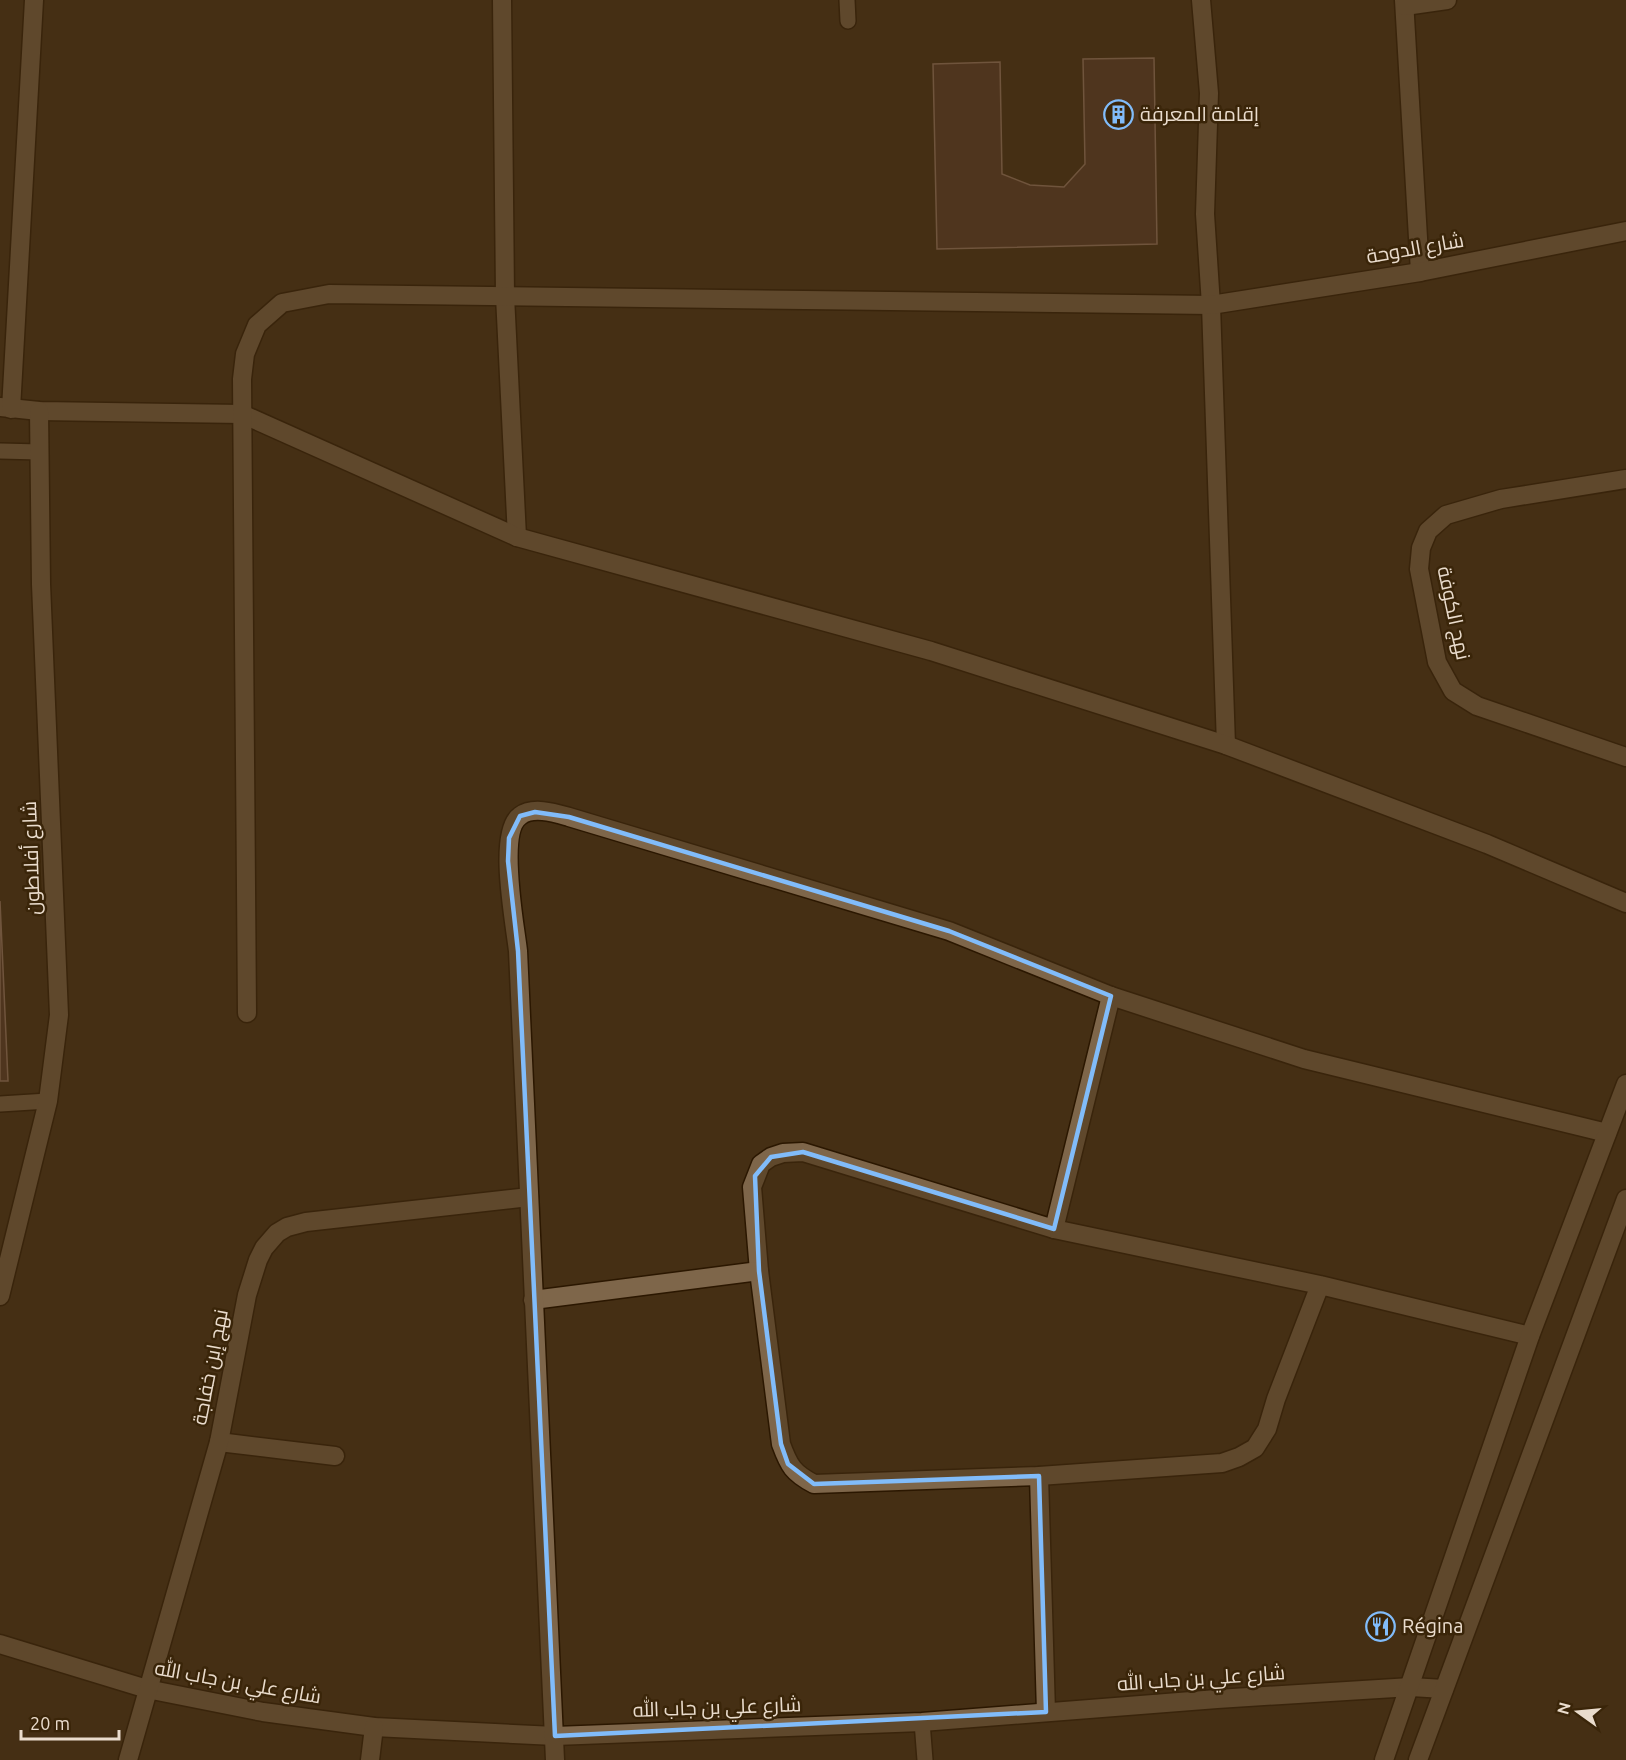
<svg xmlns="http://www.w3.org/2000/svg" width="1626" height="1760" font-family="Ubuntu,Cairo,sans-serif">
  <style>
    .building { fill: #5c3d2b; stroke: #a3806d; stroke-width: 1.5 }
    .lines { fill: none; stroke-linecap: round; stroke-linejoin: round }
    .service-casing { stroke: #2b1700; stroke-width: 18 }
    .minor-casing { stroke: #2b1700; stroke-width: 21 }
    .tertiary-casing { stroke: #2b1700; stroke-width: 21 }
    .service { stroke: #7e664a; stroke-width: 15 }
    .minor { stroke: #7e664a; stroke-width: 18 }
    .tertiary { stroke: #7e664a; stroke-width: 18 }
    .marked { fill: none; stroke: #81bcfa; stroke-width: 4.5; stroke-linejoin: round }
    .labels { text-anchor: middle; stroke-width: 5; stroke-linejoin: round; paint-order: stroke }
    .poi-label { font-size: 20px; fill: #eadccd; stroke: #3a2509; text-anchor: start }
    .street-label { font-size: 20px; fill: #eadccd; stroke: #3a2509 }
  </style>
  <rect width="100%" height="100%" fill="#452f14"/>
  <g class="building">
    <polygon points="1154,58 1157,244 937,249 933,64 1000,62 1002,174 1030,185 1064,187 1085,164 1083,59"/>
    <polygon points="0,901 8,1081 0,1081"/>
  </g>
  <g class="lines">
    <defs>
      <g id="service">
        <polyline points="847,0 848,21"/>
        <polyline points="0,451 40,452"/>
        <polyline points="0,1104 48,1101"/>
        <polyline points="922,1722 925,1760"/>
      </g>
      <g id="minor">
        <polyline points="502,0 505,296 517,537"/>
        <polyline points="1201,0 1209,93 1205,214 1211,305 1226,745"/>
        <polyline points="1404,0 1420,272"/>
        <polyline points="1405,6 1447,0"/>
        <polyline points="0,407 39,411 242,414 517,537 931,651 1226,745 1487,844 1626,903"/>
        <polyline points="11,409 34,0"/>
        <polyline points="1626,479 1501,499 1446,515 1428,531 1421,548 1419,569 1437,662 1453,691 1477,706 1626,757"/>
        <polyline points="247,1013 242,379 245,354 257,325 282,303 329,294 1211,305 1420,272 1626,231"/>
        <polyline points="1054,1229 1111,996"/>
        <path d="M1320,1285L1276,1399L1267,1429L1255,1448L1239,1457L1222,1463L1039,1476L814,1484C793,1473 789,1466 781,1444L759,1271L752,1187L761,1164L771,1157L783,1153L803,1152L1054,1229L1320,1285L1530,1336"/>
        <polyline points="0,1296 48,1101 59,1015 41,584 39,411"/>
        <polyline points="533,1300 759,1271"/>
        <polyline points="219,1442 335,1456"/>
        <polyline points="1039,1476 1046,1712"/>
        <polyline points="0,1644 147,1689 263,1712 374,1727 555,1736 922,1722 1217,1699 1411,1687 1444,1689"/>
        <polyline points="128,1760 219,1442 247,1295 258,1260 264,1248 277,1233 287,1227 306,1222 529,1197"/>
        <polyline points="370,1760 374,1727"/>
        <path d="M555,1760L518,951C515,924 497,832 520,816C533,806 555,813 569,817L949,931L1111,996L1304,1059L1607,1133"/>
      </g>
      <g id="tertiary">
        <polyline points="1384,1760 1530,1336 1626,1084"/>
        <polyline points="1418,1760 1626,1199"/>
      </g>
    </defs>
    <use href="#service" class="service-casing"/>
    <use href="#minor" class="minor-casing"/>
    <use href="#tertiary" class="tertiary-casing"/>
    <use href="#service" class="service"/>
    <use href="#minor" class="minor"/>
    <use href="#tertiary" class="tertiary"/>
  </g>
  <path d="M0 0H1626V1760H0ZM535,812L569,817L949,931L1111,996L1054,1229L803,1152L771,1157L755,1176L759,1271L781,1444L788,1464L814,1484L1039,1476L1046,1712L555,1736L518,951L508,861L509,838L520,816Z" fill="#452f14" fill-opacity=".55" fill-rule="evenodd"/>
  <path class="marked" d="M535,812L569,817L949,931L1111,996L1054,1229L803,1152L771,1157L755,1176L759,1271L781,1444L788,1464L814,1484L1039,1476L1046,1712L555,1736L518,951L508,861L509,838L520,816Z"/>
  <defs>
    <symbol id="building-ring" viewBox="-11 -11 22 22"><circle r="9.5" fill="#3a2509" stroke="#81bcfa" stroke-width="1.5"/><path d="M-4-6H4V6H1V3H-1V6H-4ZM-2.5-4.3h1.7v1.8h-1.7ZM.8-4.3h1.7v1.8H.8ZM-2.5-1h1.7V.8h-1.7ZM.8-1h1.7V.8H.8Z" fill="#81bcfa"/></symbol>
    <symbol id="restaurant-ring" viewBox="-11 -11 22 22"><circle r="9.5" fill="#3a2509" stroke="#81bcfa" stroke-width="1.5"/><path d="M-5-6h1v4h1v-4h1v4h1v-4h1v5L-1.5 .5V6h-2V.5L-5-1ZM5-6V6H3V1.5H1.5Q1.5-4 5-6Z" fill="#81bcfa"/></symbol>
  </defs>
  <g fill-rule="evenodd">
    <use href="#building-ring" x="1102" y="98" width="33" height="33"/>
    <use href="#restaurant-ring" x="1364" y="1610" width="33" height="33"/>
  </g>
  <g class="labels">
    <g class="poi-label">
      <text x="1140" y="121">إقامة المعرفة</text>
      <text x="1402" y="1633">Régina</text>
    </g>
    <g class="street-label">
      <text transform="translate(1415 248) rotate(-10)" y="7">شارع الدوحة</text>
      <text transform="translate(1454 613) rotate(78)" y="7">نهج الكوفة</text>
      <text transform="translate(31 858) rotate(-92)" y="7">شارع أفلاطون</text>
      <text transform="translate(210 1367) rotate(-79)" y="7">نهج إبن خفاجة</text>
      <text transform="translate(1201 1678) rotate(-4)" y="7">شارع علي بن جاب الله</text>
      <text transform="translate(238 1682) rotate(10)" y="7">شارع علي بن جاب الله</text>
      <text transform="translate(717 1707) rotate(-2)" y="7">شارع علي بن جاب الله</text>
    </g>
  </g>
  <g transform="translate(1578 1712) rotate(285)" stroke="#3a2509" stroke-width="4.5" paint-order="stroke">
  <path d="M0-4.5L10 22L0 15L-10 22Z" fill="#eadccd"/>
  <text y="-9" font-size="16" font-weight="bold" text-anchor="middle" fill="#eadccd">N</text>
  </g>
  <path d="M21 1730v9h98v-9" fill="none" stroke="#eadccd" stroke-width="3"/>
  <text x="30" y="1730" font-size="18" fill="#eadccd" stroke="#3a2509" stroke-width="4.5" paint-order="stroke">20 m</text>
</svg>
